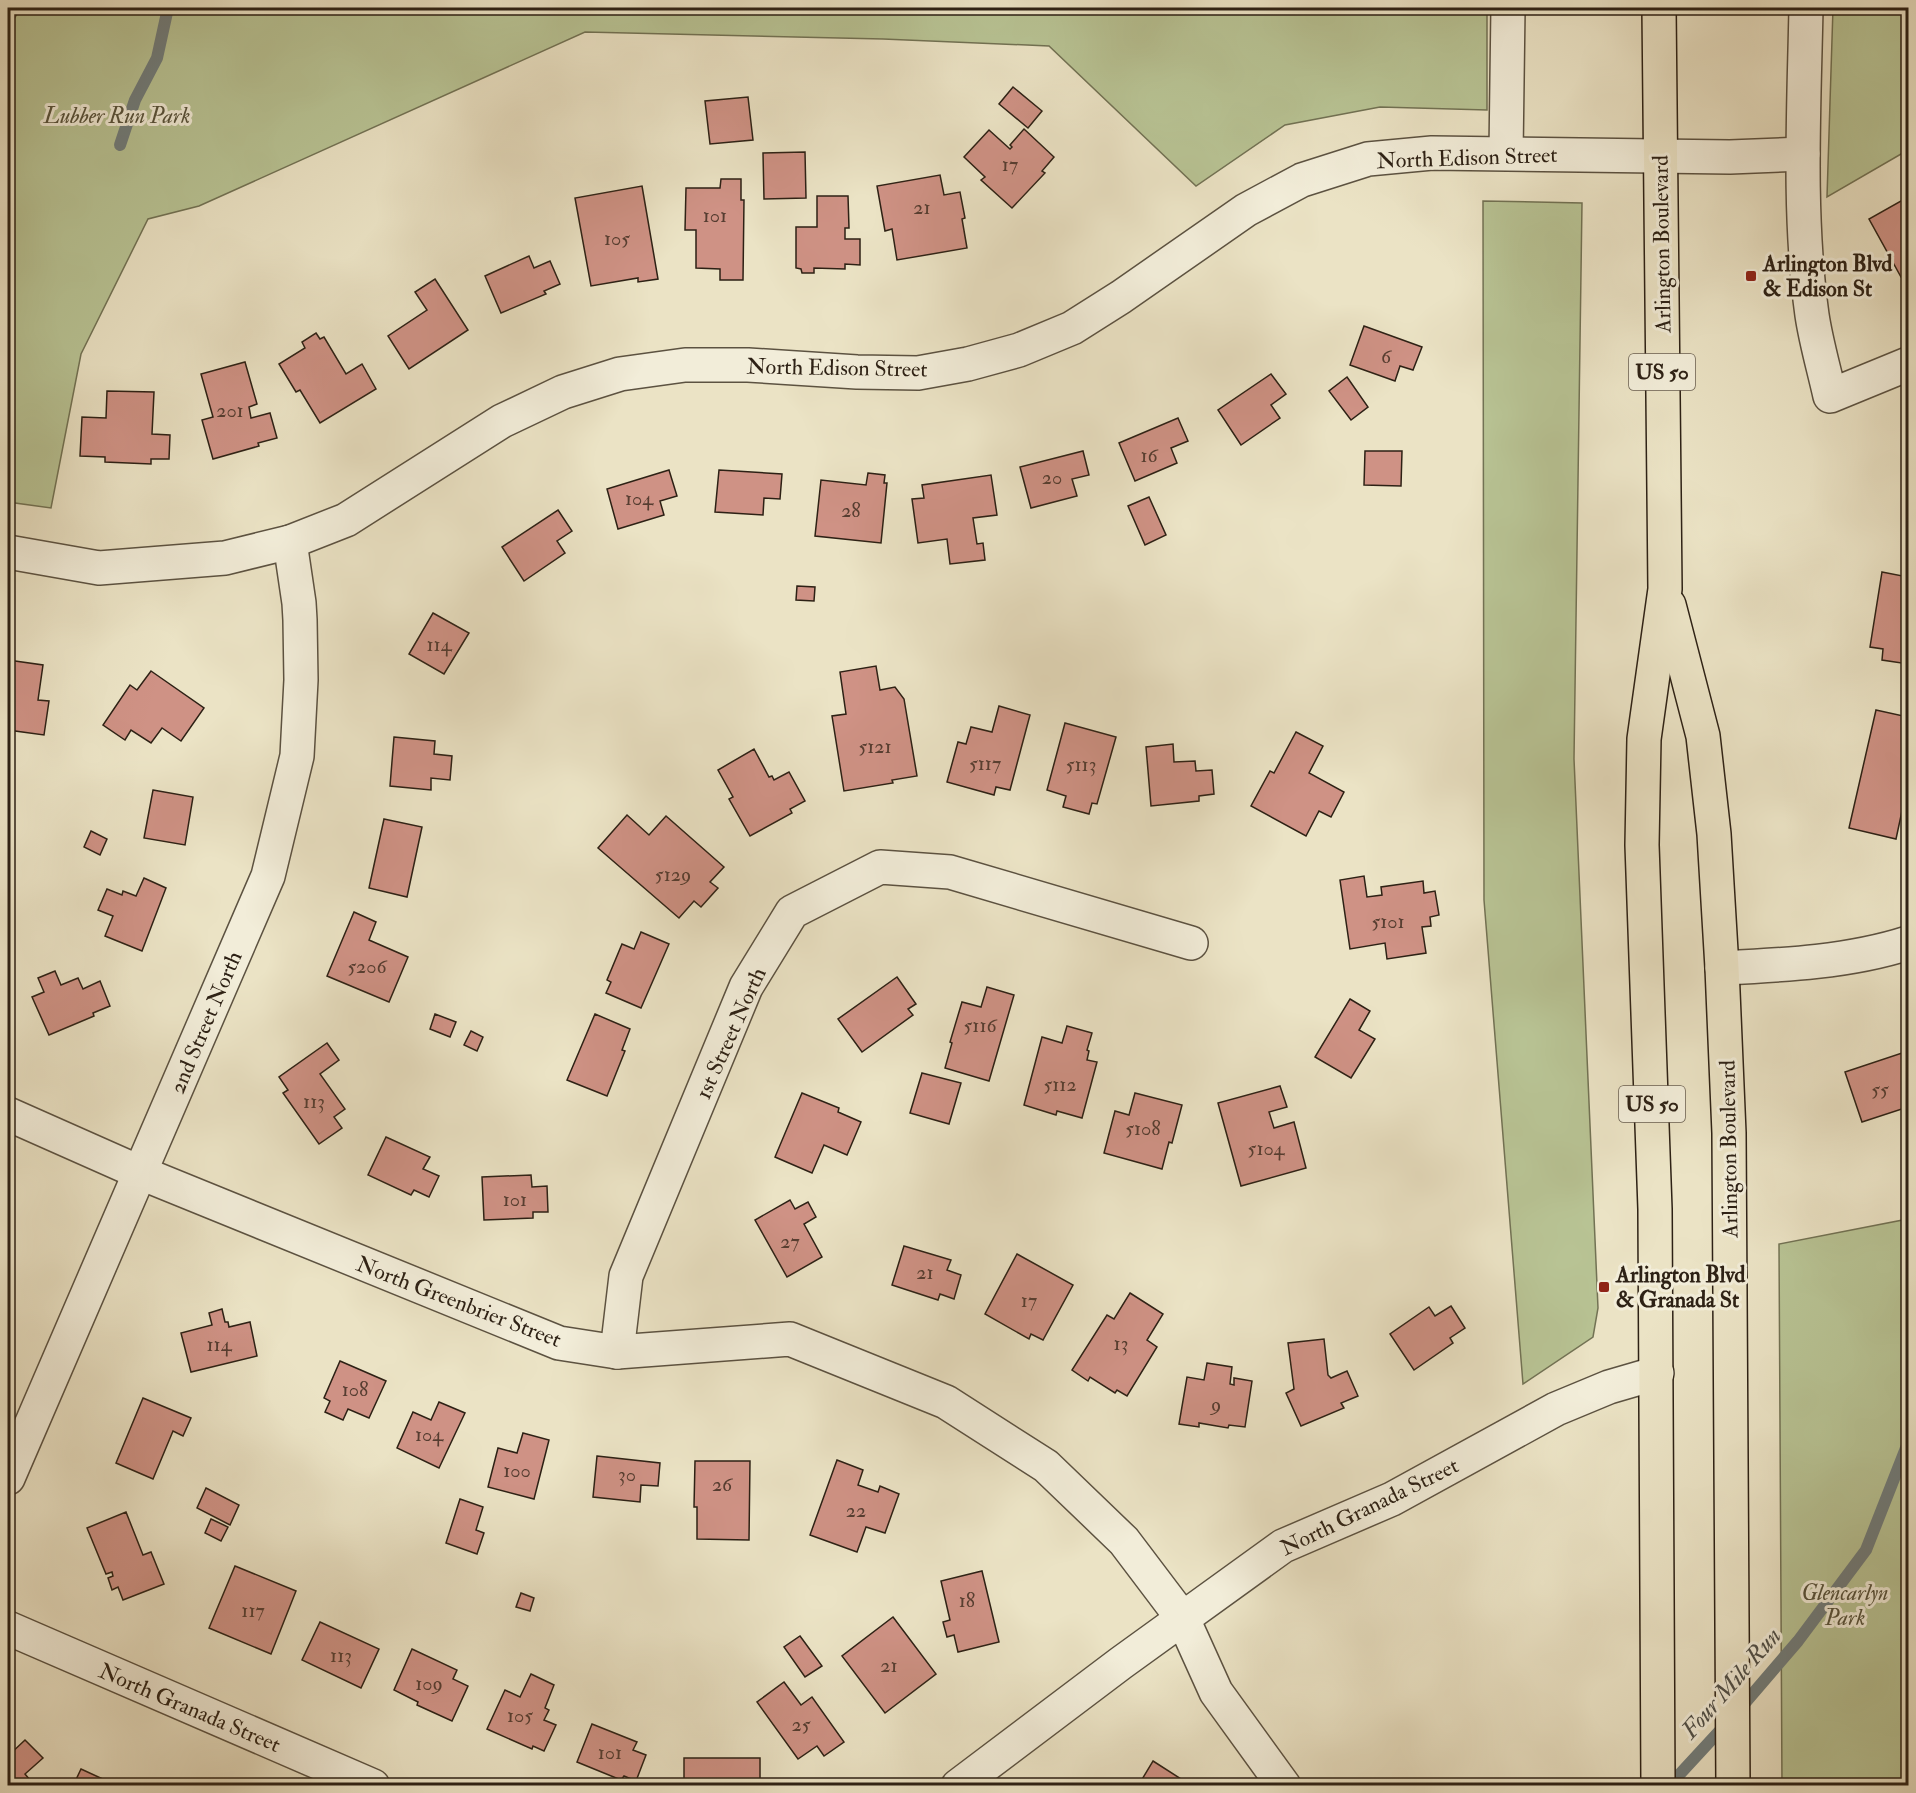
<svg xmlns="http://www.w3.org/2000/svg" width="1916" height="1793" font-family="'IM FELL Double Pica',serif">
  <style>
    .green { fill: #b8c394; stroke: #727254; stroke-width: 1.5 }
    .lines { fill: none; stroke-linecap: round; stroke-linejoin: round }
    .stream { stroke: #717d7c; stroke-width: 12 }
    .building { fill: #cf9285; stroke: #2d2115; stroke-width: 1.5 }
    .minor-casing { stroke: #5c5241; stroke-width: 36 }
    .highway-casing { stroke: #2d2115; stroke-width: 36 }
    .minor { stroke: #f2edd9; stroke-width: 33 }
    .highway { stroke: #ebe3c5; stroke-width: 33 }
    .poi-dot { fill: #8f2418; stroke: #f2edd9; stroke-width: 2 }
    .labels { text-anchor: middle; stroke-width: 6; stroke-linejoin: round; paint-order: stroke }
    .number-label { font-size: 20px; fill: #563d31 }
    .shield { fill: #f2edd9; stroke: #685e50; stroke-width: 1.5 }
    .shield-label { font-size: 21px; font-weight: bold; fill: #2d2115 }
    .park-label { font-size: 22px; font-style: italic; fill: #57523b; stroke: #f2edd9 }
    .street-label { font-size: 22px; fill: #2d2115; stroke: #f2edd9 }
    .poi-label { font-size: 22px; font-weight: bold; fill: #2d2115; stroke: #f2edd9; text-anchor: start }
    .water-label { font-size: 24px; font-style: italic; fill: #4f4f48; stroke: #f2edd9 }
  </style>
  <rect width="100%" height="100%" fill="#ebe3c5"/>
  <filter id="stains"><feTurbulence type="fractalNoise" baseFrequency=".00333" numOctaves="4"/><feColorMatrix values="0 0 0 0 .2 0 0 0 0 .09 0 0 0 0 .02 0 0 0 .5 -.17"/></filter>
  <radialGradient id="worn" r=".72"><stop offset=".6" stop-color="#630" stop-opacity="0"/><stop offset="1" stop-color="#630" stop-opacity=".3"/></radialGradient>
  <g class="green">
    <polygon points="21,8 1487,8 1487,110 1380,107 1285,125 1196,186 1049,46 883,39 585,32 199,206 148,219 81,354 51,508 8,502 8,25 12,22"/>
    <polygon points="1833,8 1908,8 1908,150 1827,197"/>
    <polygon points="1483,201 1582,203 1574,759 1598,1308 1593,1337 1523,1384 1484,900"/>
    <polygon points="1908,1219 1908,1785 1782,1785 1779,1244"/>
  </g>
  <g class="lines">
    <g class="stream">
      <polyline points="120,145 135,100 157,58 168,8"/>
      <polyline points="1738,1711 1798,1641 1866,1550 1908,1443"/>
      <polyline points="1663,1786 1678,1776 1726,1724"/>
    </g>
  </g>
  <g class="building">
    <polygon points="1013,87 1042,111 1028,128 999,104"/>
    <polygon points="748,97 753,140 710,144 705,101"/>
    <polygon points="1024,129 1054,157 1042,171 1045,173 1012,208 981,180 985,177 964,157 989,130 1010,149 1012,147 1010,145"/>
    <polygon points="805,152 806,198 764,199 763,153"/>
    <polygon points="940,175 944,195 960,192 965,218 962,219 967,248 897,260 892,229 885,231 877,186"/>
    <polygon points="721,179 741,179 741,200 744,200 743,280 720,280 720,269 696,268 696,230 685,230 686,188 720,188"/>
    <polygon points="642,186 658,279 638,282 638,278 591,286 575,198"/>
    <polygon points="817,196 848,196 849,228 845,228 845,239 860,239 860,265 845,264 845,269 814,268 814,273 802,273 801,269 796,268 796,227 817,227"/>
    <polygon points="1908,197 1908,273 1901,277 1869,219"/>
    <polygon points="529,256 534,268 550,261 560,284 544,291 546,294 501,313 485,276"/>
    <polygon points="435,279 468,330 409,369 388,336 427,310 415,292"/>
    <polygon points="1364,326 1422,347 1413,370 1400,366 1395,381 1350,365"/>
    <polygon points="316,333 320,339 324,337 346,374 362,364 376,389 320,423 300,390 296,392 279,364 305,348 302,342"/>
    <polygon points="245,362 257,404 249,407 251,418 270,413 277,438 258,443 259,446 213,459 202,420 213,417 201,374"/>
    <polygon points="1271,374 1286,394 1271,405 1280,418 1241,445 1218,410"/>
    <polygon points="1347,377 1368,407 1351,420 1329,391"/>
    <polygon points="107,391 154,392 152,434 170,435 169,459 151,459 151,464 105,462 105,457 80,456 82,417 106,418"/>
    <polygon points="1178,418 1188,441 1171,448 1177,463 1135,481 1119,443"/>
    <polygon points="1083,451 1089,475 1072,479 1077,496 1031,508 1020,467"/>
    <polygon points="1365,451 1402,451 1401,486 1364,485"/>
    <polygon points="1906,451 1908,451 1908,521 1904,520"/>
    <polygon points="669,470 677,496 660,501 664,515 618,529 607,489"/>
    <polygon points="719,470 782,474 780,499 764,498 763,515 715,512"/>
    <polygon points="868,473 885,475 884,483 887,483 881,543 815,536 821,480 866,485"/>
    <polygon points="991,475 997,515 973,518 977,544 983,543 985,560 950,564 947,539 918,543 912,499 924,498 922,485"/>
    <polygon points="1149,497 1166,535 1145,545 1128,506"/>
    <polygon points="558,510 572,531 557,541 565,553 524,581 502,547"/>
    <polygon points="1882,572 1908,577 1908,664 1882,660 1883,649 1870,647"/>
    <polygon points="797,586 815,587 814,601 796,600"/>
    <polygon points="433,613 469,633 444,674 409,654"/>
    <polygon points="8,660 43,665 38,700 49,701 44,735 8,730"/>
    <polygon points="876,666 880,690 895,687 904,699 917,776 892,780 893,783 844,791 832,716 846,714 840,672"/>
    <polygon points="151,671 204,708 181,741 162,728 151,743 131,730 125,740 103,725 130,685 137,690"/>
    <polygon points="999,706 1030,715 1010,790 996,787 994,795 947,782 958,742 966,744 971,727 992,732"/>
    <polygon points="1876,710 1908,717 1908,783 1896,839 1849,828"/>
    <polygon points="1065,723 1116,737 1097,804 1092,803 1089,814 1063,807 1066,796 1047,790"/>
    <polygon points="1296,732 1323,746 1309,773 1344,792 1331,817 1319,811 1306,836 1251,806 1270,771 1274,773"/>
    <polygon points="394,737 435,741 434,754 452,756 450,780 431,778 431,790 390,786"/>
    <polygon points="1173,744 1174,762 1195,761 1196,771 1212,770 1214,794 1199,796 1199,801 1151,806 1146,747"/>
    <polygon points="754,749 769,777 772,776 774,780 789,772 805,801 790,809 792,813 750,836 729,799 733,797 718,770"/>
    <polygon points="153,790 193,797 185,845 144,838"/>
    <polygon points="627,815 649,835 666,816 724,867 710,882 718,888 701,907 694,901 679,918 598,848"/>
    <polygon points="384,819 422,827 407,897 369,888"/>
    <polygon points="91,831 107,839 100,855 84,847"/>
    <polygon points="1364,876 1367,897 1382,895 1381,887 1423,881 1424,893 1435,891 1439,915 1430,917 1431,926 1422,927 1426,953 1387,959 1385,943 1350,949 1340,880"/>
    <polygon points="144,878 166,888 142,951 105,936 113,916 98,910 107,889 122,895 123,891 136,896"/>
    <polygon points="354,912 376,922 369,940 408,957 389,1002 327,976"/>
    <polygon points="641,932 669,944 641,1008 606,993 611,982 607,980 622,944 634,949"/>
    <polygon points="55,971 61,985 78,978 83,989 100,981 110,1006 93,1013 94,1016 49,1035 32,997 44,992 38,978"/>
    <polygon points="897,977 916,1004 908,1009 913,1015 862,1052 838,1019"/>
    <polygon points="987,987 1014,995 989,1081 945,1068 952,1043 950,1042 962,1002 981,1007"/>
    <polygon points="1350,999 1370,1011 1359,1030 1375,1039 1351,1078 1315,1057"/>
    <polygon points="435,1014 456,1022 450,1037 430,1029"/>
    <polygon points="595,1014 630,1029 622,1050 625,1051 607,1096 567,1080"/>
    <polygon points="1067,1026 1092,1033 1087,1050 1089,1051 1087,1060 1097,1062 1082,1118 1057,1111 1056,1115 1024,1105 1042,1037 1062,1043"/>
    <polygon points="471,1031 483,1037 477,1051 464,1045"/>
    <polygon points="327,1043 339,1060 320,1074 345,1109 334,1117 342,1128 319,1144 283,1093 288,1090 279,1077"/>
    <polygon points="1908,1051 1908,1107 1862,1122 1845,1072"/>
    <polygon points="922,1073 961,1083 949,1124 910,1113"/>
    <polygon points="1280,1086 1287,1107 1269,1112 1274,1128 1294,1122 1306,1168 1241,1186 1218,1103"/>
    <polygon points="802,1093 839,1108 838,1112 861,1122 847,1155 824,1145 812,1173 775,1157"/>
    <polygon points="1135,1093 1182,1105 1172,1143 1169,1142 1162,1169 1104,1153 1115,1111 1129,1115"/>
    <polygon points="386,1137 430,1157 423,1169 439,1176 429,1197 414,1190 411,1195 368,1175"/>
    <polygon points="531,1175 532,1187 547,1186 548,1212 533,1212 533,1218 484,1220 482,1177"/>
    <polygon points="790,1200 795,1209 808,1202 816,1217 804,1224 822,1257 787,1277 755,1220"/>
    <polygon points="904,1246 951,1260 947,1270 961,1275 954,1299 940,1294 938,1300 892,1285"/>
    <polygon points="1017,1254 1073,1285 1043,1340 1031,1334 1029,1339 985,1314"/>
    <polygon points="1130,1293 1163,1314 1147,1340 1157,1347 1127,1396 1117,1390 1115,1393 1090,1377 1088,1381 1072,1370 1107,1315 1114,1319"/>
    <polygon points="1451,1306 1465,1328 1450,1338 1453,1343 1414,1370 1390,1334 1429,1307 1435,1316"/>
    <polygon points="222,1309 225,1322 228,1322 229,1327 250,1322 257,1356 191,1372 181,1333 212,1325 209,1313"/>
    <polygon points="1324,1339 1328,1375 1331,1378 1347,1371 1358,1396 1341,1403 1344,1408 1301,1426 1286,1393 1294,1389 1288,1343"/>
    <polygon points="340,1361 386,1381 369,1418 348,1409 343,1420 325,1412 330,1401 324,1398"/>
    <polygon points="1207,1363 1232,1367 1230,1384 1234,1385 1234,1378 1252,1381 1245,1427 1229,1425 1228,1428 1199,1423 1199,1427 1179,1424 1187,1377 1204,1380"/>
    <polygon points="143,1398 191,1418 183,1436 173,1431 153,1479 116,1463"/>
    <polygon points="439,1402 465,1413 439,1468 397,1448 413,1412 431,1420"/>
    <polygon points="523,1433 549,1440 534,1499 488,1487 498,1448 517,1453"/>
    <polygon points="597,1456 660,1463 658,1486 641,1485 640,1502 593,1497"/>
    <polygon points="837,1460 863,1470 858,1485 878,1492 880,1486 899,1494 885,1533 866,1527 857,1552 810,1535"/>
    <polygon points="695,1461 750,1461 749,1540 697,1539 697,1507 694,1507"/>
    <polygon points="206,1488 239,1505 230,1525 197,1508"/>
    <polygon points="460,1499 483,1507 476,1530 484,1533 477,1554 446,1543"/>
    <polygon points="126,1512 143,1555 151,1552 164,1584 123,1600 118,1587 112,1590 108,1578 113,1576 112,1572 106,1574 87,1528"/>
    <polygon points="211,1519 228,1527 221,1541 205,1533"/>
    <polygon points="235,1566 296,1591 271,1654 209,1628"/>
    <polygon points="982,1571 999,1642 958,1652 954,1635 947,1637 943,1622 950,1620 941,1581"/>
    <polygon points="521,1593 534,1598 530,1611 516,1607"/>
    <polygon points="893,1617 936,1674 885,1713 842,1656"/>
    <polygon points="320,1622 379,1649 361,1688 302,1660"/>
    <polygon points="800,1636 822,1666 805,1677 784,1647"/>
    <polygon points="412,1649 457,1670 453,1679 468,1686 452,1721 417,1705 418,1702 394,1690"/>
    <polygon points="531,1674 554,1685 545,1708 549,1710 544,1720 556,1725 544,1751 533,1746 532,1749 487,1729 505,1690 520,1697"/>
    <polygon points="784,1682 801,1705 812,1697 844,1742 824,1756 817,1746 798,1759 757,1702"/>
    <polygon points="592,1724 637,1742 633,1750 646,1755 636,1781 624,1776 621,1780 577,1762"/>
    <polygon points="25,1740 43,1758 25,1774 35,1786 8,1786 8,1756"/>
    <rect x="684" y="1758" width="76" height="28"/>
    <polygon points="1153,1761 1192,1786 1138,1786"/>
    <polygon points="81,1769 118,1786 73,1786"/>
  </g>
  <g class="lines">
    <defs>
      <g id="minor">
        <path d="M1806,8C1804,110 1798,214 1812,315C1816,342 1824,369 1830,396L1908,364"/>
        <polyline points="1506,153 1508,8"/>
        <polyline points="8,552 99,568 225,558 290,542 346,520 502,421 563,392 620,374 685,365 748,365 857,372 918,373 968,364 1019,350 1072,328 1121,297 1246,210 1302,180 1368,159 1432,153 1730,157 1803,154"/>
        <path d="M1722,968C1784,965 1849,962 1908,943"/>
        <polyline points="8,1114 141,1173 559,1343 617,1352 790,1339 946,1402 1046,1466 1124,1541 1183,1619 1216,1692 1284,1786"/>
        <polyline points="617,1352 626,1276 746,987 792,912 880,867 950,872 1191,943"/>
        <polyline points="8,1478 268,876 297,756 301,680 300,620 299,603 290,542"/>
        <polyline points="8,1628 373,1786"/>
        <polyline points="958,1786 1121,1663 1283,1546 1392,1499 1556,1409 1609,1387 1657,1373"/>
      </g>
      <g id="highway">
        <polyline points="1669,605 1703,736 1714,834 1722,968 1729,1133 1733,1786"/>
        <polyline points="1658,1786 1655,1209 1642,845 1644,739 1665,589 1659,8"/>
      </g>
    </defs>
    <use href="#minor" class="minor-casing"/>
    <use href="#highway" class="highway-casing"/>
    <use href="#minor" class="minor"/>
    <use href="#highway" class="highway"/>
  </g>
  <g class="poi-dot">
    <rect x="1745" y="270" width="12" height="12" rx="3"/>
    <rect x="1598" y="1281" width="12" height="12" rx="3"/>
  </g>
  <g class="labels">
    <g class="number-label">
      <text x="1010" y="171">17</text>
      <text x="922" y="214">21</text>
      <text x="715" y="222">101</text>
      <text x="617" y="245">105</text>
      <text x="1386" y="363">6</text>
      <text x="230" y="417">201</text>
      <text x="1149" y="462">16</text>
      <text x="1052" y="484">20</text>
      <text x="639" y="505">104</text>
      <text x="851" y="517">28</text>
      <text x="439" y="651">114</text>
      <text x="875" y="753">5121</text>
      <text x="985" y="770">5117</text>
      <text x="1081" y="771">5113</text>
      <text x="673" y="881">5129</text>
      <text x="1388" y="928">5101</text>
      <text x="367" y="973">5206</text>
      <text x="980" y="1032">5116</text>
      <text x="1060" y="1091">5112</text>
      <text x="1880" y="1096">55</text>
      <text x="314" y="1108">113</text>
      <text x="1143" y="1135">5108</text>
      <text x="1266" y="1155">5104</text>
      <text x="515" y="1206">101</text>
      <text x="790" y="1248">27</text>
      <text x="925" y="1279">21</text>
      <text x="1029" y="1307">17</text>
      <text x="1121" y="1350">13</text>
      <text x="219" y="1351">114</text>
      <text x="355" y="1396">108</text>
      <text x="1216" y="1411">9</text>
      <text x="429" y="1441">104</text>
      <text x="517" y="1477">100</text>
      <text x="627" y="1481">30</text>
      <text x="722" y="1491">26</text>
      <text x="856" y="1517">22</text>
      <text x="967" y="1607">18</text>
      <text x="253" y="1617">117</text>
      <text x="341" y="1662">113</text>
      <text x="889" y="1672">21</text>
      <text x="429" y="1690">109</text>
      <text x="520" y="1722">105</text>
      <text x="801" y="1731">25</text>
      <text x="610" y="1759">101</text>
    </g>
    <g class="shield">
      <rect x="1629" y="354" width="66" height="36" rx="4.5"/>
      <rect x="1619" y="1086" width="66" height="36" rx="4.5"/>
    </g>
    <g class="shield-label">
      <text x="1662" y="379">US 50</text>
      <text x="1652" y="1111">US 50</text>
    </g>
    <g class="park-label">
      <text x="117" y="123">Lubber Run Park</text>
      <text x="1845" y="1600">Glencarlyn<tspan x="1845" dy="25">Park</tspan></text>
    </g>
    <g class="street-label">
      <text transform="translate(1467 157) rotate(-2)" y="8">North Edison Street</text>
      <text transform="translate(1661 244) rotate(-91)" y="8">Arlington Boulevard</text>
      <text transform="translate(837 367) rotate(1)" y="8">North Edison Street</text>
      <text transform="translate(205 1022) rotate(-67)" y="8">2nd Street North</text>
      <text transform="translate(730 1033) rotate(-66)" y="8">1st Street North</text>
      <text transform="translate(1728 1149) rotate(-91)" y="8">Arlington Boulevard</text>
      <text transform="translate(459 1301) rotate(21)" y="8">North Greenbrier Street</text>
      <text transform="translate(1369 1506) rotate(-26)" y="8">North Granada Street</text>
      <text transform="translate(190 1707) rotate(23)" y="8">North Granada Street</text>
    </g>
    <g class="poi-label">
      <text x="1763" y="271">Arlington Blvd<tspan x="1763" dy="25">&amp; Edison St</tspan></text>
      <text x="1616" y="1282">Arlington Blvd<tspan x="1616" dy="25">&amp; Granada St</tspan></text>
    </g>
    <g class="water-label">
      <text transform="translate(1731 1683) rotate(-49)" y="8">Four Mile Run</text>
    </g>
  </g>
  <rect width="1916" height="1793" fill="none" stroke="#ebe3c5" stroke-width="30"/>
  <rect x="9" y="9" width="1898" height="1775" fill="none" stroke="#2d2115" stroke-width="3"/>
  <rect x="15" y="15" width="1886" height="1763" fill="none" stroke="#2d2115" stroke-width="1.5"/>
  <rect width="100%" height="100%" filter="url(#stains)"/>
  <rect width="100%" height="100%" fill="url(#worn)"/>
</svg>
